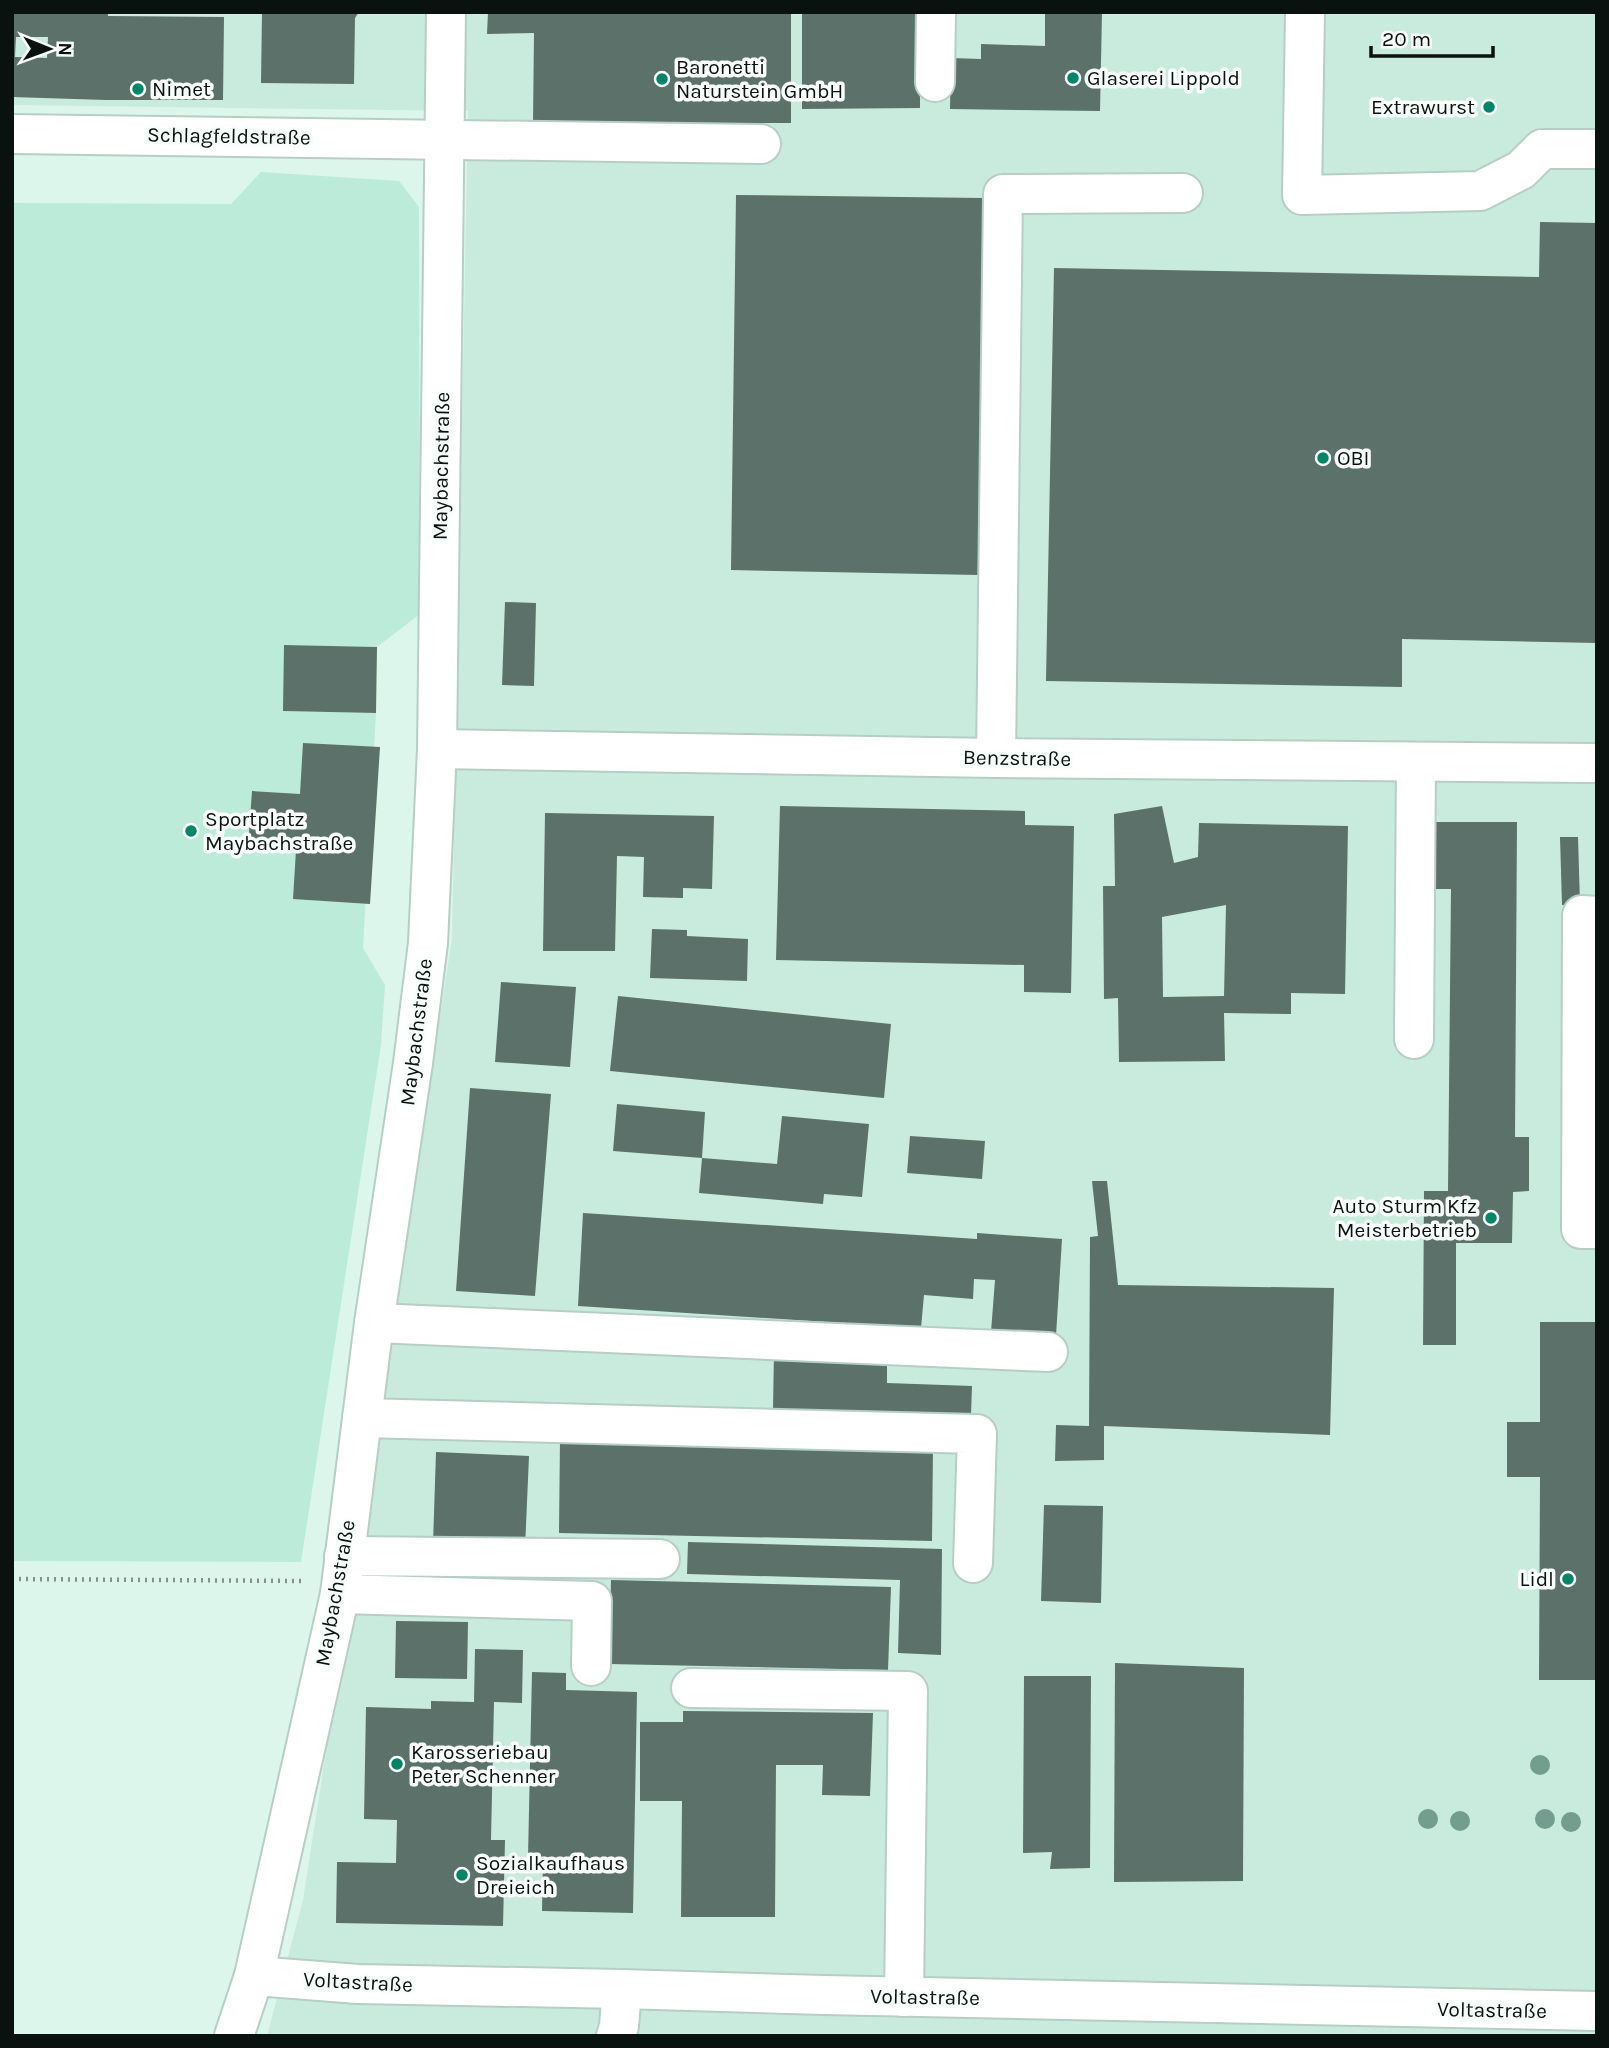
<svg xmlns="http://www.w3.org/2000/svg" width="1609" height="2048" font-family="Karla,sans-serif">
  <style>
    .built { fill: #c9ebdd }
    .green { fill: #bcebd9 }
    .building { fill: #5b7169; fill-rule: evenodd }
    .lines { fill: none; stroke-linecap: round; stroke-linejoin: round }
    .minor-casing { stroke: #b6cec5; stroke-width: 42 }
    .path { stroke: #82938c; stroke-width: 4.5; stroke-dasharray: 2 5; stroke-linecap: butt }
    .minor { stroke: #fff; stroke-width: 38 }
    .tree { fill: #729d8f }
    .poi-dot { fill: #028466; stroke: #f9fefc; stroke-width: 2.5 }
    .labels { text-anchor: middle; stroke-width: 7; stroke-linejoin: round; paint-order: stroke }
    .poi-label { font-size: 21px; fill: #0a120f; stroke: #f9fefc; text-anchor: start }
    .street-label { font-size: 21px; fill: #0a120f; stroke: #f9fefc }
  </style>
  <rect width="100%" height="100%" fill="#ddf6ec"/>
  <polygon class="built" points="12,12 1597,12 1597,2036 267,2036 303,1900 452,938 468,111 12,105"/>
  <polygon class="green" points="261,172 399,181 419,207 420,614 377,647 284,645 284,711 376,713 363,948 385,985 381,1045 301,1562 12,1561 12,203 231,204"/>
  <g class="building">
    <path d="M12,12H108V16L224,17L223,100H106L12,97ZM16,37H48L47,58L15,57Z"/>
    <polygon points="262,12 359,12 355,18 354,84 261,83"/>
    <polygon points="488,12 791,12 791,123 533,123 534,33 487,34"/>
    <polygon points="802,12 920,12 920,108 802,109"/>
    <polygon points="1045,12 1102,12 1100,111 950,109 951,58 981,59 981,44 1045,46"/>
    <polygon points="736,195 983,198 978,575 731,570"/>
    <polygon points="1540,222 1597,223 1597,643 1402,639 1402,687 1046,681 1054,268 1539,277"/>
    <polygon points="505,602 536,603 534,686 502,685"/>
    <polygon points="284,645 377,647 376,713 283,711"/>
    <polygon points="303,743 380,747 370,904 293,899 296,850 248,847 252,791 300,794"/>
    <polygon points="780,806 1025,811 1025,825 1074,826 1071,993 1024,992 1024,965 776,960"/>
    <path d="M1162,806L1174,863L1198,857L1199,823L1348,826L1345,994L1291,993V1014L1224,1013L1225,1061L1119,1062L1118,998L1104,999L1103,886H1115L1114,814ZM1226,905L1224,996L1163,997L1162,917Z"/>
    <polygon points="545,813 714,816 712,889 683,888 683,898 643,897 644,857 617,856 615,951 543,951"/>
    <polygon points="1427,822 1517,822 1515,1137 1529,1137 1529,1191 1513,1192 1512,1243 1456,1243 1456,1345 1423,1345 1424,1191 1448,1191 1451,889 1427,889"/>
    <polygon points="1560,837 1578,837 1580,904 1562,905"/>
    <polygon points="652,929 687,930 687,936 748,939 747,981 650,978"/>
    <polygon points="501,982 576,987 570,1067 495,1062"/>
    <polygon points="618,996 891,1024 884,1098 610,1071"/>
    <polygon points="470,1088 551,1094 535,1296 456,1291"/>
    <polygon points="617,1104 705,1112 702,1158 613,1151"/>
    <polygon points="782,1116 869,1124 862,1197 824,1194 823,1204 699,1193 702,1158 777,1164"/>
    <polygon points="910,1136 985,1141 982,1179 907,1173"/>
    <polygon points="1092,1181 1107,1181 1118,1285 1334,1288 1330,1435 1104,1426 1104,1460 1055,1461 1056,1425 1089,1426 1090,1237 1098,1236"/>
    <polygon points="583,1213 977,1239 977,1233 1062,1239 1056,1336 991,1332 995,1280 974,1279 973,1299 924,1295 921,1328 578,1306"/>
    <polygon points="1540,1322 1597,1322 1597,1680 1539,1680 1540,1477 1507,1477 1507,1422 1540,1422"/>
    <polygon points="774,1351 887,1354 887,1383 972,1386 971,1415 773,1409"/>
    <polygon points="560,1439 933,1447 932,1541 559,1533"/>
    <polygon points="436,1452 529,1456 525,1548 433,1544"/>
    <polygon points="1044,1505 1103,1506 1101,1603 1041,1601"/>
    <polygon points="688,1542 942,1549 941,1655 898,1653 900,1580 687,1574"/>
    <polygon points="611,1580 891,1587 888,1670 609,1664"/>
    <polygon points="396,1621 468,1622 467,1679 395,1678"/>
    <polygon points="475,1649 523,1650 522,1703 494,1702 491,1840 505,1840 503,1926 336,1923 337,1862 396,1863 397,1820 364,1819 366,1707 431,1709 431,1701 474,1702"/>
    <polygon points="1115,1663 1244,1668 1243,1881 1114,1882"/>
    <polygon points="532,1672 566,1673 566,1690 637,1692 633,1913 542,1911 543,1857 528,1857"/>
    <polygon points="1024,1676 1091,1676 1090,1868 1050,1869 1052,1852 1023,1853"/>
    <polygon points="683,1711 873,1713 870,1796 822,1795 823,1765 776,1765 775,1917 681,1917 682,1801 640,1801 640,1722 683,1722"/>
  </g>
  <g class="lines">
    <defs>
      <g id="minor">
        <polyline points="1305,12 1302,195 1480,191 1521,170 1542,149 1597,149"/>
        <polyline points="935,82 936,12"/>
        <polyline points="12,134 761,144"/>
        <polyline points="437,749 996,758 1597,763"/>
        <polyline points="996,758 1003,194 1183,193"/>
        <polyline points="1597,916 1582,915 1581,1229 1597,1229"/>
        <polyline points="1414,1039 1416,762"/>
        <polyline points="374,1323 1048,1352"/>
        <polyline points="362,1418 977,1434 973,1563"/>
        <polyline points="344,1556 660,1559"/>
        <polyline points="340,1594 592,1601 591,1666"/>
        <polyline points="691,1688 908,1691 904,1997"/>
        <polyline points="254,1976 358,1984 622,1989 824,1995 1597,2011"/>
        <polyline points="234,2036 254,1976 340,1594 374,1323 413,1063 428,943 437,749 446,12"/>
        <polyline points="616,2036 619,2026 622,1989"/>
      </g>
    </defs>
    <use href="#minor" class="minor-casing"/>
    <polyline class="path" points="12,1579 302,1581"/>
    <use href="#minor" class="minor"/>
  </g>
  <g class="tree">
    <circle cx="1540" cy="1765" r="10"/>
    <circle cx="1428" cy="1819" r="10"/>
    <circle cx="1545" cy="1819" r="10"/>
    <circle cx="1460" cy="1821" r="10"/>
    <circle cx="1571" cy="1822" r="10"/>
  </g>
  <g class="poi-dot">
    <circle cx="1073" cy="78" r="7"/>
    <circle cx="662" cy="79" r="7"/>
    <circle cx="138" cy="89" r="7"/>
    <circle cx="1489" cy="107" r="7"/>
    <circle cx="1323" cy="458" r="7"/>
    <circle cx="191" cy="831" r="7"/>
    <circle cx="1491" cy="1218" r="7"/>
    <circle cx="1568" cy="1579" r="7"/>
    <circle cx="397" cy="1764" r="7"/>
    <circle cx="462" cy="1875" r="7"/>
  </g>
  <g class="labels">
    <g class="poi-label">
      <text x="676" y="74">Baronetti<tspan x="676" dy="24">Naturstein GmbH</tspan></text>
      <text x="1087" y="85">Glaserei Lippold</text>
      <text x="152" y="96">Nimet</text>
      <text x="1475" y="114" text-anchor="end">Extrawurst</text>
      <text x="1337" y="465">OBI</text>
      <text x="205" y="826">Sportplatz<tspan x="205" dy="24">Maybachstraße</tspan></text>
      <text x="1477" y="1213" text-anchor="end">Auto Sturm Kfz<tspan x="1477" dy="24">Meisterbetrieb</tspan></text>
      <text x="1554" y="1586" text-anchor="end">Lidl</text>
      <text x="411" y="1759">Karosseriebau<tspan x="411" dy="24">Peter Schenner</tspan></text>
      <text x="476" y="1870">Sozialkaufhaus<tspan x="476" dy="24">Dreieich</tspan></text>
    </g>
    <g class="street-label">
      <text transform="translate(229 136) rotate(1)" y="7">Schlagfeldstraße</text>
      <text transform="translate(441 466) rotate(-89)" y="7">Maybachstraße</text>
      <text transform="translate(1017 758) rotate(1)" y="7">Benzstraße</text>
      <text transform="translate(416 1032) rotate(-83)" y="7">Maybachstraße</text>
      <text transform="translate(335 1593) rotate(-80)" y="7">Maybachstraße</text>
      <text transform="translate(358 1982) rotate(3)" y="7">Voltastraße</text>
      <text transform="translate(925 1997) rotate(1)" y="7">Voltastraße</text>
      <text transform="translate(1492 2010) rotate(1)" y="7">Voltastraße</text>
    </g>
  </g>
  <rect width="1609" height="2048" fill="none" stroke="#0a120f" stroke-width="28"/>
  <g transform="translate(49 49) rotate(91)" stroke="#f9fefc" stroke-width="5" paint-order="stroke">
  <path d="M0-5L12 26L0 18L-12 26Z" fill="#0a120f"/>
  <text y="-10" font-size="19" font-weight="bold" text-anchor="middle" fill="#0a120f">N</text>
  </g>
  <path d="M1371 46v10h122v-10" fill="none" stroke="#0a120f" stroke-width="3.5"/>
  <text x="1382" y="46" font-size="21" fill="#0a120f" stroke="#f9fefc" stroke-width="5" paint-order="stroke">20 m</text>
</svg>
